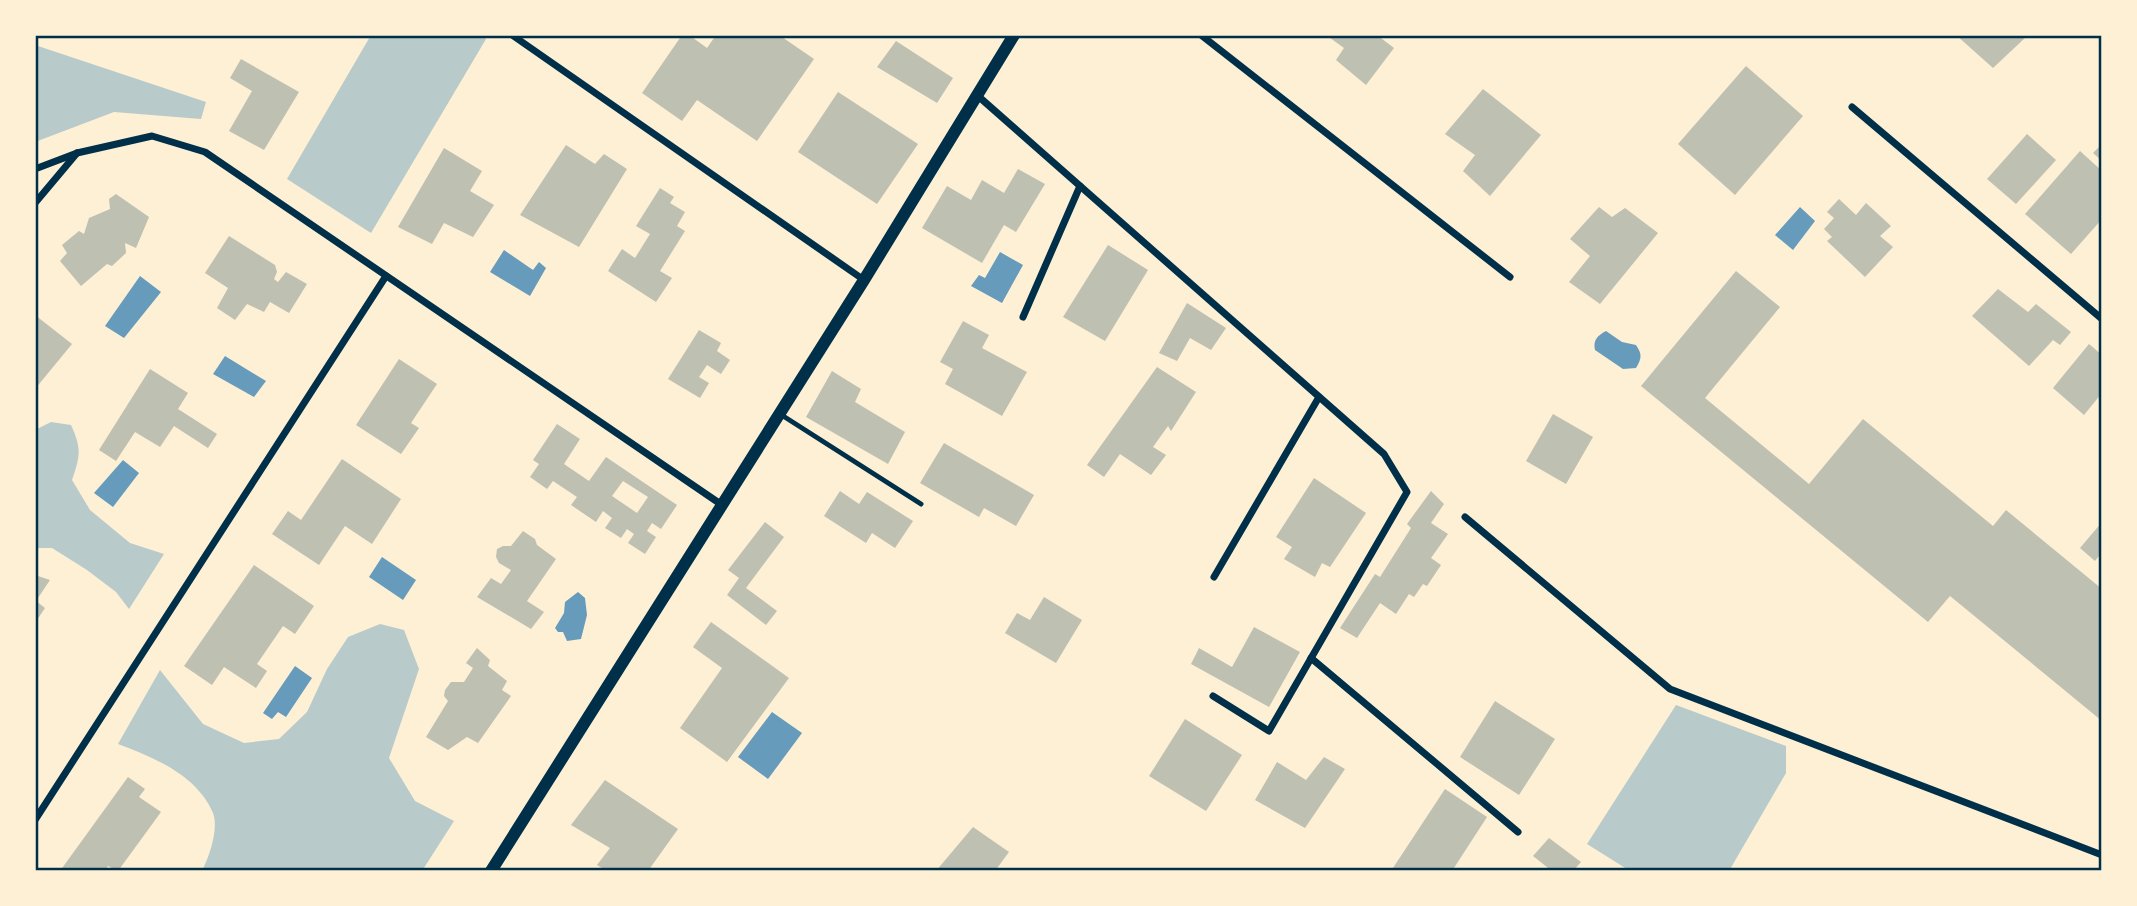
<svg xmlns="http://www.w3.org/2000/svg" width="2137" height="906" font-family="'Source Serif 4',serif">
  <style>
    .green { fill: #b9caca }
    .water { fill: #669bbc }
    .building { fill: #bec0b2; fill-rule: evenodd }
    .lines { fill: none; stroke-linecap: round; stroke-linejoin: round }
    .service { stroke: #003049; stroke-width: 5 }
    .minor { stroke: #003049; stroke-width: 7 }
    .tertiary { stroke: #003049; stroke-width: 12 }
    .neatline { fill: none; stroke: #003049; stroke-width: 2.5 }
  </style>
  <rect width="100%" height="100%" fill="#fdf0d5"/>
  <g class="green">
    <polygon points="371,35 481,35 486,39 371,233 287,179"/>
    <polygon points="35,45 206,102 201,119 114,112 35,142"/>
    <path d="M51,422L71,425C82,449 80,456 72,480L90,510L130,543L164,554L129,609L116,592L87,570L52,548H35V430Z"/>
    <path d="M380,624L404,630L419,669L389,758L415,801L454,821L422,871H202C209,857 219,829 213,813C197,775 153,757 118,744L160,670L203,724L244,743L279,739L307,712L327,669L348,637Z"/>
    <polygon points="1676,705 1786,746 1786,773 1729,871 1630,871 1587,844"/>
  </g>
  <g class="water">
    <polygon points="1800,207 1815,221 1793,250 1775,235"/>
    <polygon points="504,250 533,270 539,262 546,268 530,296 490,272"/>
    <polygon points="1000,252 1023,265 1002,303 971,286 979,275 985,278"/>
    <polygon points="140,276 161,292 124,338 105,326"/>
    <path d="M1606,331L1622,342L1636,345C1642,354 1642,358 1636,368L1623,369L1595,350C1593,340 1597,336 1606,331Z"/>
    <polygon points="225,356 266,381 254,397 213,374"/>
    <polygon points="123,460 139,473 113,507 94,493"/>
    <polygon points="382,557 416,580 403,600 369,577"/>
    <polygon points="578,592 585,598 587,615 581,639 567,641 563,632 558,632 555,628 564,613 565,602"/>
    <polygon points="295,666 312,678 286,717 278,712 272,719 263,713"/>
    <polygon points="772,712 802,733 768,779 738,757"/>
  </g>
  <g class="building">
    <polygon points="682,35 689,35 707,48 716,35 779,35 814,59 757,141 697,100 682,121 642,93"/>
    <polygon points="1326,35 1377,35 1394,48 1366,85 1336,60 1344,48"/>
    <polygon points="1956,35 2024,35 2026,37 1993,68"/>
    <polygon points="896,41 953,78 937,103 877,67"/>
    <polygon points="241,59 299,92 264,150 229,131 252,91 230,78"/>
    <polygon points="1746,66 1803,116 1735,195 1678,144"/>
    <polygon points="1483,89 1541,135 1490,196 1463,171 1475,155 1445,134"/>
    <polygon points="838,92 918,144 877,204 798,152"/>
    <polygon points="2027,134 2056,160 2016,204 1987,179"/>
    <polygon points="2102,144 2102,161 2093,153"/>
    <polygon points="566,145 595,164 604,154 627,169 579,247 520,215"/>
    <polygon points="444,148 482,171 470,191 494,205 473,237 444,223 432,244 398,227"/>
    <polygon points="2080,151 2102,171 2102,219 2071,254 2025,214"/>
    <polygon points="1018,169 1045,184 1016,232 1004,225 982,263 922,228 947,186 971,200 982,180 1004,193"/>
    <polygon points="660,188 674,197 670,203 685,212 677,226 685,231 660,271 672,278 656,302 608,271 622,249 635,258 650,234 636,226"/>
    <polygon points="116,194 149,217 136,248 125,243 126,253 112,266 107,264 81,286 60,261 67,253 62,245 79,231 84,234 89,218 110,209 109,199"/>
    <polygon points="1839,199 1856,215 1866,203 1891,226 1880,236 1893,247 1865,277 1827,241 1832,237 1824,229 1834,218 1827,212"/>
    <polygon points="1599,207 1612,217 1625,208 1658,233 1600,304 1569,282 1590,256 1570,239"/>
    <polygon points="229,236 275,265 277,272 274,279 278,282 286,272 307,284 289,313 270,302 264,312 247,304 235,320 217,308 228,288 205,273"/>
    <polygon points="1108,245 1148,270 1105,341 1063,317"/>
    <polygon points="1736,271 1780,307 1705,398 1809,484 1863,419 1993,526 2006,510 2102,589 2102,721 1950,596 1928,622 1641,386"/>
    <polygon points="1998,289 2028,312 2036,304 2071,332 2060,345 2053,340 2029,366 1972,316"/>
    <polygon points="1187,303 1226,328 1211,350 1190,338 1177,361 1159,353"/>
    <polygon points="35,315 72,344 35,389"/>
    <polygon points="963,321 989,335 982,348 1027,372 1002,416 945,384 953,369 940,362"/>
    <polygon points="699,330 721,343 717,351 730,360 721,374 707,365 699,377 709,383 700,398 668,379"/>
    <polygon points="2089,344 2102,355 2102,393 2084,415 2053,388"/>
    <polygon points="399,359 437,384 411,423 419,428 401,454 356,425"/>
    <polygon points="1157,367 1196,392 1171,431 1168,426 1153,447 1166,455 1151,475 1120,454 1104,477 1087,465"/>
    <polygon points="150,369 188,393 178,409 217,434 208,448 174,426 160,447 135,432 116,461 99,450"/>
    <polygon points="832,371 861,389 855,402 905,432 888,464 806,417"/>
    <polygon points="1553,414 1593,437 1566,484 1526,461"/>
    <path d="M557,424L580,439L564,464L589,481L606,457L677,505L661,529L652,523L647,531L656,537L645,554L628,543L634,534L627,529L621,538L605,528L612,518L603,511L596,522L571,505L577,497L553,481L547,489L530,477L539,464L533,460ZM623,481L648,497L637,513L612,496Z"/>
    <polygon points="944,443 1034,495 1016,526 984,508 979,517 920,483"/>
    <polygon points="342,459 401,499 372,544 345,526 319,565 272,534 288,511 301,520"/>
    <polygon points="1314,478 1366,513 1330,567 1322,563 1315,577 1284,559 1292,547 1276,537"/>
    <polygon points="840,491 859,504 867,492 913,521 895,548 872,533 866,543 824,516"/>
    <polygon points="1431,491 1444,504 1431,523 1448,534 1431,558 1441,565 1427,586 1423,584 1414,597 1409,594 1396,614 1380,603 1357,638 1340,628 1375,574 1380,577 1411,528 1407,524"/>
    <polygon points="765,522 784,537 746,588 777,611 766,625 727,595 739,578 728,570"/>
    <polygon points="2102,522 2102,552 2095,561 2080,548"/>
    <polygon points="523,531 535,539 537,545 556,559 527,601 544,612 531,629 477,597 491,578 501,584 511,570 499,563 496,557 497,549 503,546 511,546"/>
    <polygon points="254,565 314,606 295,634 283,626 257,664 267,671 256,688 224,667 212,685 184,666"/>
    <polygon points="35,575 50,580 36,601 45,608 35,623"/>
    <polygon points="1044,597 1082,620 1056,663 1005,633 1017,613 1030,620"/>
    <polygon points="711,622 789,678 727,762 680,728 722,668 693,647"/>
    <polygon points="1254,627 1300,652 1269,707 1191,664 1199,648 1232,667"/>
    <polygon points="477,648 490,660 488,666 507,681 502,690 511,696 478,743 467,737 448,750 426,737 448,701 444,696 445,690 451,682 464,682 473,668 466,663"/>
    <polygon points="1495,701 1555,739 1519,795 1460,757"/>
    <polygon points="1185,719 1242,755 1206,811 1149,776"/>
    <polygon points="1324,757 1345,769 1305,828 1255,800 1277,762 1306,780"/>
    <polygon points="128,777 145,789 139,797 161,812 118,871 108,866 105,871 60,871"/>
    <polygon points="605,780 678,829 648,871 607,871 597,865 610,848 571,825"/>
    <polygon points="1445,789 1487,817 1452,871 1391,871"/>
    <polygon points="973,827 1009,852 995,871 936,871"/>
    <polygon points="1549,838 1581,862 1573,871 1552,871 1533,856"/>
  </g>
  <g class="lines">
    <polyline class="service" points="780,414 921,504"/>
    <g class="minor">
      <polyline points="512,35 864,280"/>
      <polyline points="1201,35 1510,277"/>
      <polyline points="978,96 1384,454 1407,492 1269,731 1213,696"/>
      <polyline points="1852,107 2102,319"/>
      <polyline points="35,169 77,153 152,136 205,152 722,505"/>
      <polyline points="35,203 77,153"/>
      <polyline points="1023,317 1080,186"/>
      <polyline points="1465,517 1670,689 2102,855"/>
      <polyline points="1214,577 1319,397"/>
      <polyline points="1311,658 1518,832"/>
      <polyline points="35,820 386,276"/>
    </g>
    <polyline class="tertiary" points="491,871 864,280 1014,35"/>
  </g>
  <rect width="2137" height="906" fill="none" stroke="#fdf0d5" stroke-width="74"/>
  <rect x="37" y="37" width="2063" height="832" class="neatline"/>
</svg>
